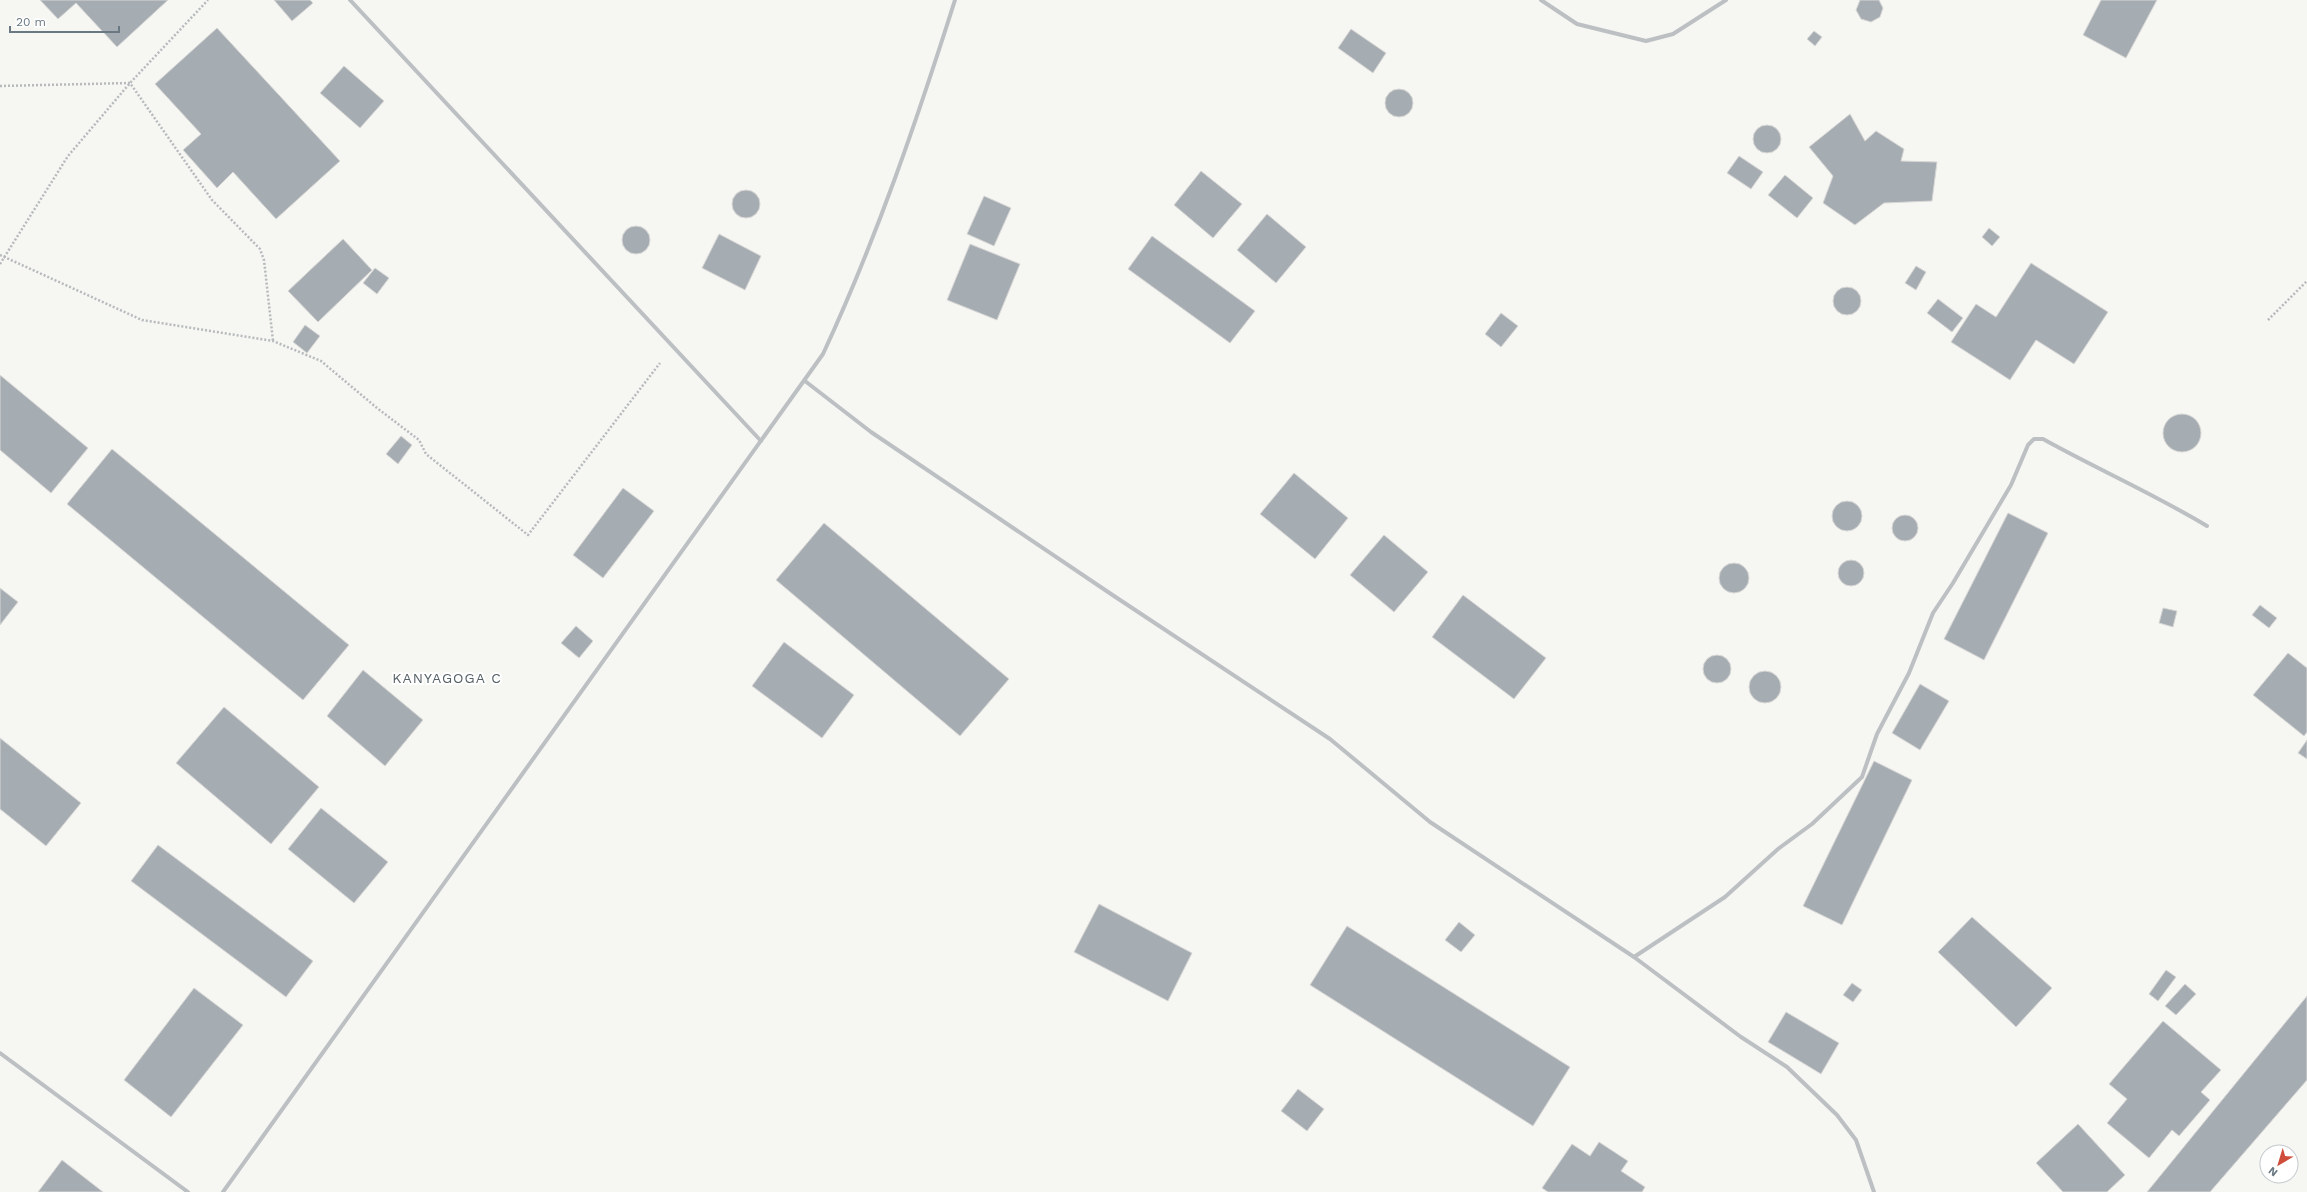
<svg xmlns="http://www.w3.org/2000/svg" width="2307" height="1192" font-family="'Work Sans',sans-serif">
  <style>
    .building { fill: #a6adb2; stroke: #d8d7d6 }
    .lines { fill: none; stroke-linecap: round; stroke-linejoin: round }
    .path { stroke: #b6babc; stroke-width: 2.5; stroke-dasharray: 2 2; stroke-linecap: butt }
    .minor { stroke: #bcc0c3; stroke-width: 4 }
    .labels { text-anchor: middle; stroke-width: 4; stroke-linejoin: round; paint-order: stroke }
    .quarter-label { font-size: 14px; letter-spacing: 1px; fill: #566167; stroke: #fff }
  </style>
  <rect width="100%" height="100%" fill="#f6f6f3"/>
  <g class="building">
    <polygon points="40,0 168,0 117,47 76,3 58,19"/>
    <polygon points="274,0 310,0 313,3 292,21"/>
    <polygon points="1860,0 1879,0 1883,8 1880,17 1871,22 1861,19 1856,10"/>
    <polygon points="2101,0 2157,0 2126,58 2083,35"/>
    <polygon points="217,28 340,161 276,219 233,172 217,188 183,150 201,134 155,84"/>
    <polygon points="1351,29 1386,53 1373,73 1338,48"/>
    <polygon points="1814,31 1822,37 1815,46 1807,39"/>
    <polygon points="344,66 384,101 360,128 320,93"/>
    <circle cx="1399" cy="103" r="14"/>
    <polygon points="1850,114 1865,141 1876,131 1904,149 1901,161 1937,162 1932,201 1884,203 1855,225 1823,203 1833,176 1809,147"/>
    <circle cx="1767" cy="139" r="14"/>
    <polygon points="1739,156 1763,172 1751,189 1727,173"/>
    <polygon points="1201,171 1242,204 1213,238 1174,205"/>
    <polygon points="1785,175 1813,198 1797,218 1768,195"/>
    <circle cx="746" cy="204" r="14"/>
    <polygon points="984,196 1011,208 994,246 967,234"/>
    <polygon points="1267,214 1306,247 1276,283 1237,250"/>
    <circle cx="636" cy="240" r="14"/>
    <polygon points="1989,228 2000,237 1992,246 1982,237"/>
    <polygon points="719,234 761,256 745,290 702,268"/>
    <polygon points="1152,236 1255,311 1230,343 1128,269"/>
    <polygon points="343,239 372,270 318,322 288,291"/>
    <polygon points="970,244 1020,264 997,320 947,300"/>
    <polygon points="2031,263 2108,312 2074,364 2036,340 2010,380 1951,342 1976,304 1996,317"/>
    <polygon points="1916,266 1926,272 1916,290 1905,283"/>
    <polygon points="375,268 389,278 377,294 363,283"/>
    <circle cx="1847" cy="301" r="14"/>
    <polygon points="1938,299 1963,318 1952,332 1927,313"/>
    <polygon points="1501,313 1518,326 1501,347 1485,334"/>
    <polygon points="305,325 320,336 307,353 293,342"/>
    <polygon points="0,375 88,448 51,493 0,450"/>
    <circle cx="2182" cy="433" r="19"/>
    <polygon points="401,436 412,445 398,464 386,454"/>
    <polygon points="112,449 349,645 303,700 67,504"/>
    <polygon points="1294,473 1348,518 1315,559 1260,514"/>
    <polygon points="623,488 654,511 603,578 573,555"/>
    <circle cx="1847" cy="516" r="15"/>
    <polygon points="2008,513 2048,533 1984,660 1944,639"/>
    <circle cx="1905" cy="528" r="13"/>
    <polygon points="824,523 1009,679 960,736 776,580"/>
    <polygon points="1384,535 1428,572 1394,612 1350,575"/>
    <circle cx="1851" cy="573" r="13"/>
    <circle cx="1734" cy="578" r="15"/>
    <polygon points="0,588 18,602 0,625"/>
    <polygon points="1463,595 1546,658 1514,699 1432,637"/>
    <polygon points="2260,605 2277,618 2269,628 2252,615"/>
    <polygon points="2163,608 2177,611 2173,627 2159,623"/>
    <polygon points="576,626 593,641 579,658 561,643"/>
    <polygon points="784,642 854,695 822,738 752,686"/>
    <polygon points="2288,653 2307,668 2307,732 2304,736 2253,695"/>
    <circle cx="1717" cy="669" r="14"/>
    <polygon points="363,670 423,720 385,766 327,716"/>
    <circle cx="1765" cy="687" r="16"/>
    <polygon points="1920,684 1949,701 1920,750 1892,733"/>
    <polygon points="224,707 319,787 271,844 176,763"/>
    <polygon points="0,738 81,803 46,846 0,809"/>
    <polygon points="2307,740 2307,759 2298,753"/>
    <polygon points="1874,761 1912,780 1842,925 1803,906"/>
    <polygon points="321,808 388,862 354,903 288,849"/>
    <polygon points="158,845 313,961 286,997 131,881"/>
    <polygon points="1099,904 1192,953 1168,1001 1074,952"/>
    <polygon points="1972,917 2052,988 2016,1027 1938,952"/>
    <polygon points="1459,922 1475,935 1461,952 1445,940"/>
    <polygon points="1347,926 1570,1067 1533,1126 1310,985"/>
    <polygon points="2166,970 2176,977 2158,1001 2149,994"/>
    <polygon points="1852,983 1862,990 1853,1002 1843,995"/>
    <polygon points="2185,984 2196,994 2176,1015 2165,1006"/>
    <polygon points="194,988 243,1025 171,1117 124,1080"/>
    <polygon points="2307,996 2307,1080 2210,1192 2147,1192"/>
    <polygon points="1786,1012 1839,1043 1821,1074 1768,1042"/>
    <polygon points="2163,1021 2221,1070 2201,1092 2210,1100 2179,1136 2172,1130 2149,1158 2107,1123 2127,1099 2109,1084"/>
    <polygon points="1298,1089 1324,1109 1307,1131 1281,1111"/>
    <polygon points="2078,1124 2125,1175 2107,1192 2063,1192 2036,1163"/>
    <polygon points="1599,1142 1628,1161 1621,1171 1645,1187 1642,1192 1548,1192 1542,1188 1572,1144 1590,1156"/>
    <polygon points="62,1160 103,1192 38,1192"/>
  </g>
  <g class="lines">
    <g class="path">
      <polyline points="0,86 130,83 212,200 260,249 264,260 273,341"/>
      <polyline points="0,255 142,320 273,341 321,361 377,408 419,440 426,454 528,535 660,363"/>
      <polyline points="0,264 68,156 130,83 208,0"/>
      <polyline points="2268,320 2307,281"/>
    </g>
    <g class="minor">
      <polyline points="350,0 761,441"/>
      <polyline points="1541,0 1577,24 1646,41 1673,34 1726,0"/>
      <path d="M805,381L871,432L1111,594L1330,739L1430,822L1634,957L1725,897L1778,849L1812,824L1862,777L1877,734L1909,673L1933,613L1953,583L2011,485L2028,445L2034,439H2043C2097,469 2154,494 2207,526"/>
      <polyline points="1634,957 1741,1037 1787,1067 1837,1115 1856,1140 1874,1192"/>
      <polyline points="0,1053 188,1192"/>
      <path d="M223,1192L823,354C876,240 917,120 955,0"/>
    </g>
  </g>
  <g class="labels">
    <g class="quarter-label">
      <text x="447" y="683">KANYAGOGA C</text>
    </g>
  </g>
  <g transform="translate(2279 1164) rotate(218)"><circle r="19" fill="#ffffff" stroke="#c3c9cd"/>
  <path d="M0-3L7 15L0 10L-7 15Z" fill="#ce4e3b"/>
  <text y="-6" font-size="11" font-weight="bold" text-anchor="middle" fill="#697881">N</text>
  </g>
  <path d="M10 26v6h109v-6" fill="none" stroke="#697881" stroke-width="2"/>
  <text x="16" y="26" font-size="12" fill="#697881" stroke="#ffffff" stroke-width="3" paint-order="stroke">20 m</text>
</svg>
